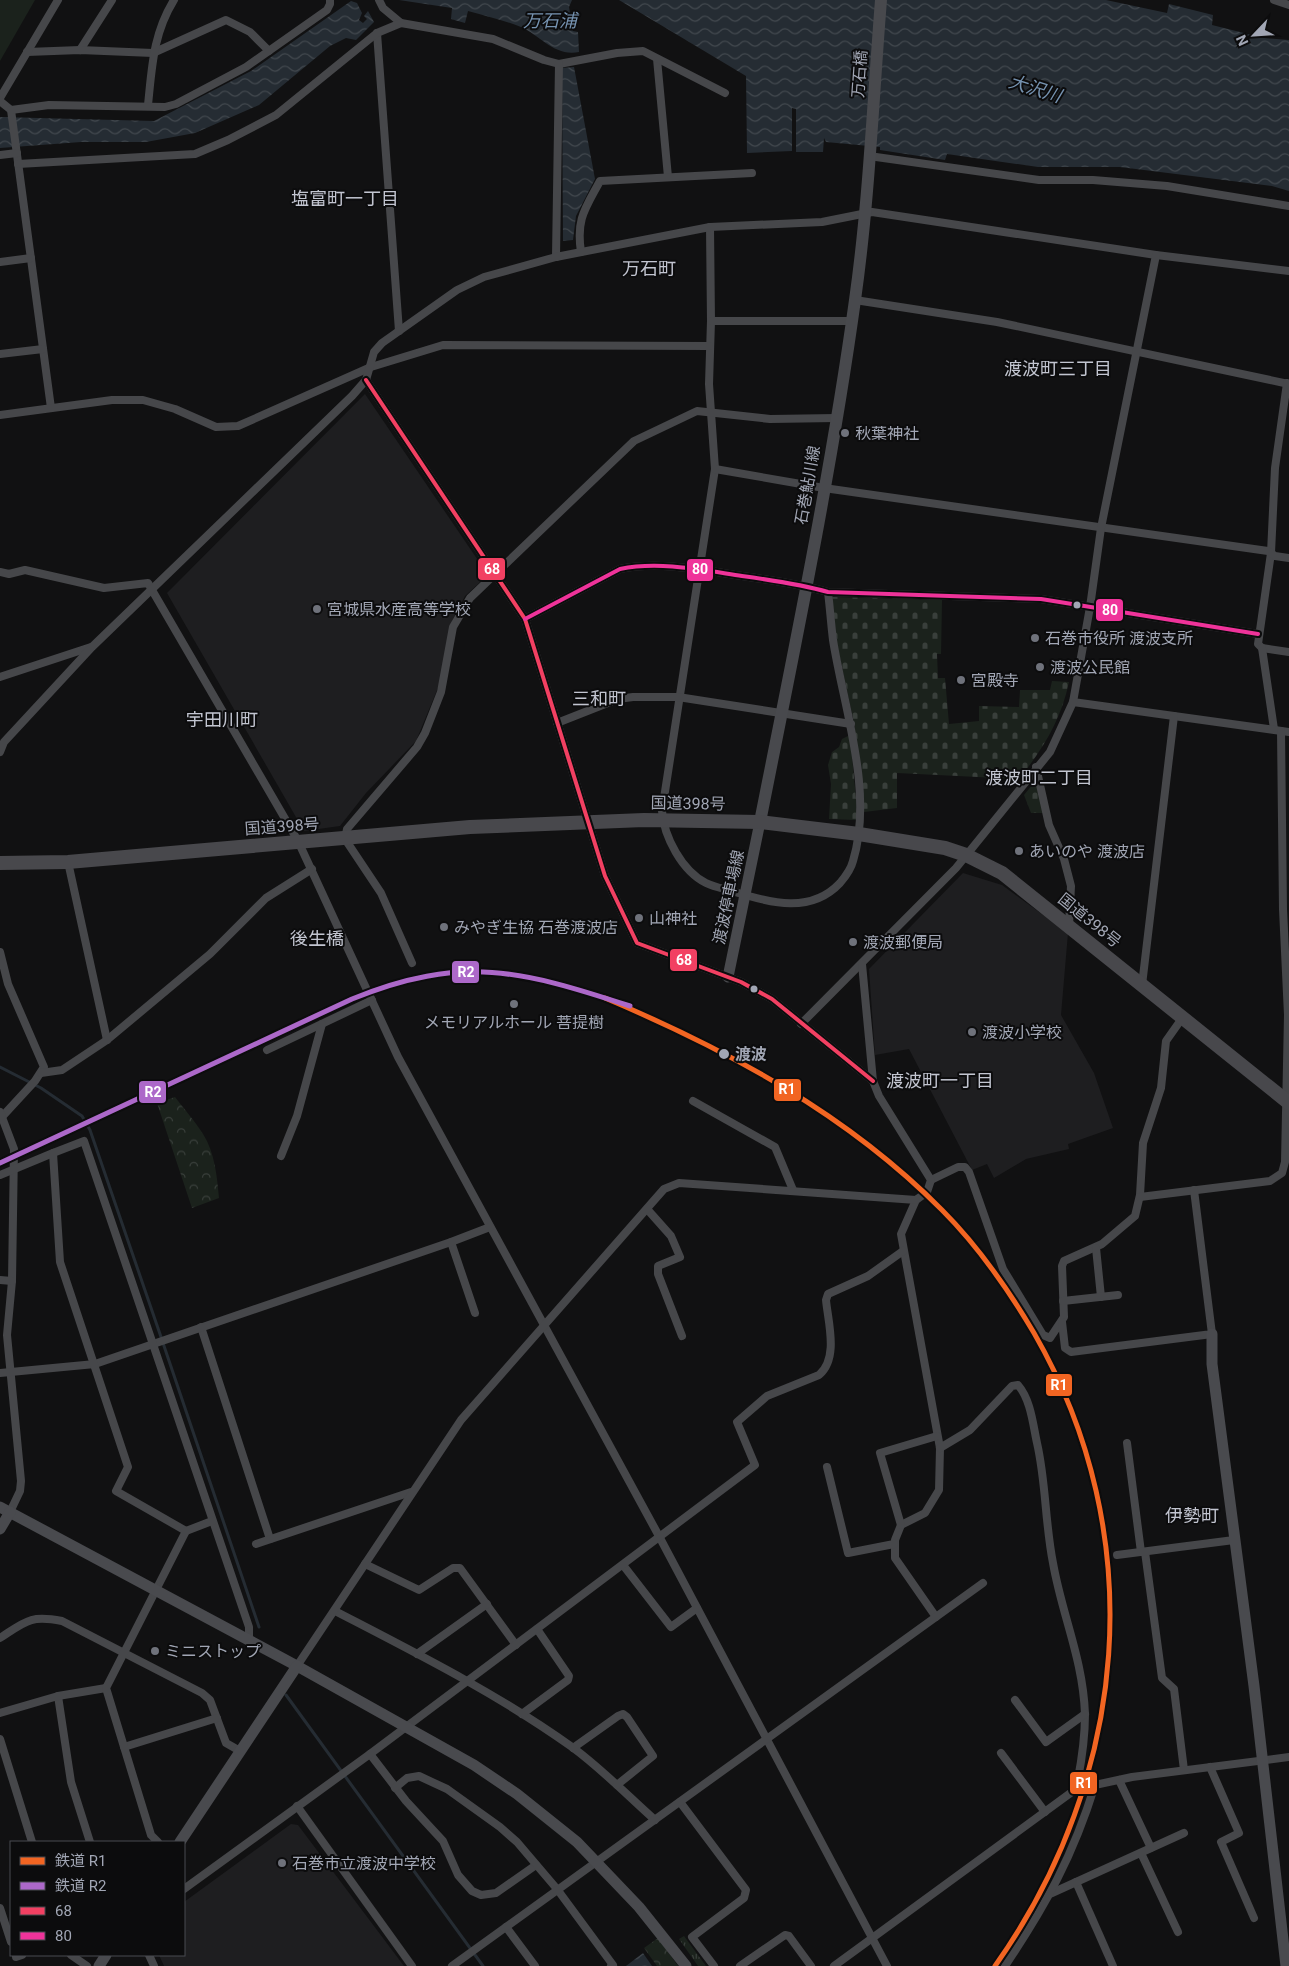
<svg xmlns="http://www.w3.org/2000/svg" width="1289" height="1966" font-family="Roboto,'Noto Sans JP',sans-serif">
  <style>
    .built { fill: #1e1e20 }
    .grass { fill: url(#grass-tufts) }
    .forest { fill: url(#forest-crowns) }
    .cemetery { fill: url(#cemetery-stones) }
    .garden { fill: #1b221c }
    .water { fill: url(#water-waves) }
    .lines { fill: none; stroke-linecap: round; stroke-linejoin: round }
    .stream { stroke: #252c33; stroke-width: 3 }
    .street { stroke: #46474a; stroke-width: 8 }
    .secondary { stroke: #494a4e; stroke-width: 11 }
    .primary { stroke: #48494d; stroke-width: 12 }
    .highway { stroke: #48484c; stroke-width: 14 }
    .bus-1-casing { stroke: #0c0c0d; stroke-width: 8 }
    .bus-2-casing { stroke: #0c0c0d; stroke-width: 8 }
    .bus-1 { stroke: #f24062; stroke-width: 4 }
    .bus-2 { stroke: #ef339a; stroke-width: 4 }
    .rail-1-casing { stroke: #0c0c0d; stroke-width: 9 }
    .rail-2-casing { stroke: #0c0c0d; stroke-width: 9 }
    .rail-1 { stroke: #f26522; stroke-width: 5 }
    .rail-2 { stroke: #ac68c9; stroke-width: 5 }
    .poi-dot { fill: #6f727b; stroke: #0c0c0d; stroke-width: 2 }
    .bus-dot { fill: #a1a6b4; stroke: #0c0c0d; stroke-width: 2 }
    .labels { text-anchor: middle; stroke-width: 4; stroke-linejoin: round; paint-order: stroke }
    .street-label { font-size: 16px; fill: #a1a6b4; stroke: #0c0c0d }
    .poi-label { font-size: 16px; fill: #a1a6b4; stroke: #0c0c0d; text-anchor: start }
    .stop-label { font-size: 16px; font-weight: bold; fill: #a1a6b4; stroke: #0c0c0d; text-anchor: start }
    .water-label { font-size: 18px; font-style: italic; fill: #7693b1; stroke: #0c0c0d }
    .neighbourhood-label { font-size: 18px; fill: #c2c5d0; stroke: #0c0c0d }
    .line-badge { stroke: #0c0c0d; stroke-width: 2 }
    .badge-label { font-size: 14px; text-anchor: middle; font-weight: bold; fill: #fff }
  </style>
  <defs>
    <pattern id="grass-tufts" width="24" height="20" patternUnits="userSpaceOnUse" patternTransform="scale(1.25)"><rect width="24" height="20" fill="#1b221c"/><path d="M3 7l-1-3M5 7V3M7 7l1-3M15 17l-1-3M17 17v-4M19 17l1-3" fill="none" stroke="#393f3b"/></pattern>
    <pattern id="forest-crowns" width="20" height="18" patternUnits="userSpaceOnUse" patternTransform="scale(1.25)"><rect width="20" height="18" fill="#1b221c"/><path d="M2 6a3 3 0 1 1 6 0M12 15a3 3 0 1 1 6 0" fill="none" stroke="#393f3b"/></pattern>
    <pattern id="cemetery-stones" width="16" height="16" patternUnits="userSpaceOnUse" patternTransform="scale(1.25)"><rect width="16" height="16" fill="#1b221c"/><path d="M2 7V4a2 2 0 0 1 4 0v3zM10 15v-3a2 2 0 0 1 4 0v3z" fill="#393f3b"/></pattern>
    <pattern id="water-waves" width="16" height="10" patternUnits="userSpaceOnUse" patternTransform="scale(1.25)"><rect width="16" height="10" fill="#252c33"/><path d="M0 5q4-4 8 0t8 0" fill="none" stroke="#42484e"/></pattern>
  </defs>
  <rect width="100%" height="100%" fill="#111112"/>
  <g class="built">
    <polygon points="365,394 488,575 465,596 452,621 440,683 416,741 366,793 340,826 304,831 167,593"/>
    <polygon points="963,873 1002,885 1068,933 1061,1015 1094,1073 1113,1128 1068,1144 1069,1149 1026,1159 994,1178 987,1164 972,1170 909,1049 875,1055 869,969"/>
    <polygon points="291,1824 298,1825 404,1966 164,1966 159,1955 184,1955 184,1902"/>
  </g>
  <polygon class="grass" points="684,1936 706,1966 698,1966 679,1939"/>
  <g class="forest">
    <path d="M175,1097C184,1109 195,1121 203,1134C215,1153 217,1177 219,1198L192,1208L157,1103Z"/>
    <polygon points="658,1938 678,1966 657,1966 644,1948"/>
  </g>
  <g class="cemetery">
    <path d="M832,597L942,600L941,654H937L938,678H945L949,724L979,721V706L1019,707L1020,690H1050L1052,681L1069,682C1061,720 1043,749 1019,779L897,773V808L864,812L854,723L837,644Z"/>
    <polygon points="850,735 857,809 856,820 829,819 831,784 828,765 832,752 839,747 842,739"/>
    <polygon points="1037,779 1043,813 1031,813 1024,795"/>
  </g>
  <polygon class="garden" points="0,0 35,0 0,61"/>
  <g class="water">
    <path d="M399,0H572L569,7L573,31L578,32L579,52C555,57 541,36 521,27C504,20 485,16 468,11L465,23L451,19L452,8Z"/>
    <polygon points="619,0 1106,0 1167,13 1169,4 1213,15 1212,25 1264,38 1289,40 1289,191 1272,186 1120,167 1038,167 947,154 945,160 880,150 880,147 826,142 824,138 823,152 796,152 796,109 792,108 792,151 747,153 746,76"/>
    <polygon points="351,1 357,3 362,13 359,20 363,23 367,19 364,16 368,11 374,22 356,40 346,38 330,46 259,105 195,133 146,142 81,142 0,148 0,117 154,121 251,71"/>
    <polygon points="574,67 595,179 576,216 573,240 563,241 562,68"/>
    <polygon points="643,1953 652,1966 626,1966"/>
  </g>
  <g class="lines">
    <g class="stream">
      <polyline points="0,1067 41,1088 82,1116 90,1130 161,1337"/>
      <polyline points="163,1343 259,1627"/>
      <polyline points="286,1695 483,1966"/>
    </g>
    <g class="street">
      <polyline points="379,0 383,8 401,23"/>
      <polyline points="1274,0 1289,5"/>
      <polyline points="377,33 399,331"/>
      <polyline points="80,50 112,0"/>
      <polyline points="27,52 80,50 153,53 226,20 250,32 269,51"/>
      <polyline points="657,59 668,177"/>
      <polyline points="0,98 58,0"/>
      <polyline points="0,101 11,110 51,408"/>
      <path d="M148,105C152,67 153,34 174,0"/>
      <polyline points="11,110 49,105 165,107 176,104 246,67 327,10 330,4 330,0"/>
      <polyline points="0,155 17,153"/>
      <polyline points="869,156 1039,180 1093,180 1167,186 1289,206"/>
      <polyline points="18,164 195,154 228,140 276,115 377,33 401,23 493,39 544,60 559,64 617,53 643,51 725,93"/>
      <path d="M710,227L711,321L709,384L715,469L662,811C664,837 682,871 706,883C714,887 725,889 735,892C771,903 811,914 840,883C846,876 851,869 853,861C874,792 844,709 833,640C831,624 830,608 828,592"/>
      <path d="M581,252C576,219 585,209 600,181L752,173"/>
      <polyline points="556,257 559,64"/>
      <polyline points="0,262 31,258"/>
      <polyline points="855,300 997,322 1289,384"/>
      <polyline points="711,321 852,321"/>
      <polyline points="0,354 43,349"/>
      <polyline points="366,380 525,619 605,876 637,943 741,982 772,999 873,1081"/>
      <polyline points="1287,383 1275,468 1271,553 1258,644 1262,648 1289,652"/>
      <polyline points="0,415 112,400 143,400 175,409 216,427 238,426 371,367 443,345 709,346"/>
      <polyline points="715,469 824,488 1268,551 1275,556 1289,558"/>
      <polyline points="0,572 9,574 25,570 104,588 148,583 152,590 298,841 398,1057 660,1538 887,1966"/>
      <path d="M525,619L620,569C659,561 702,570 742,576C771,580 800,584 828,592L1041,599L1258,634"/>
      <polyline points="1262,648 1274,729"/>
      <polyline points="0,677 91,647"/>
      <polyline points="1073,702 1289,732"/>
      <polyline points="557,723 618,699 633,697 678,697 851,724"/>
      <polyline points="0,752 4,742 92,647 352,396 366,380 374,352 382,343 457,290 484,277 556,257 710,227 822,222 872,212 1156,255 1289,271"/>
      <polyline points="1036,767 1049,825 1064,859 1071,886 1069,925"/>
      <polyline points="68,862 107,1040"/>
      <polyline points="0,952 8,984 44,1067 35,1081 0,1119"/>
      <polyline points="412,963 381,893 345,839 347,829 417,747 425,733 441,692 453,627 470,598 634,441 697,411 770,419 836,418"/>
      <polyline points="1142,985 1174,716"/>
      <polyline points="801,1024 956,868 1050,752 1073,702 1090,607 1101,528 1156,255"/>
      <polyline points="267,1050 372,1000"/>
      <polyline points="41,1073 62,1070 107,1040 210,954 266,898 312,869"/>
      <polyline points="693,1101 775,1147 793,1190"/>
      <polyline points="0,1112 14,1149 12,1281 7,1335 21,1481 20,1491 10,1512"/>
      <polyline points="281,1156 297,1116 322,1024"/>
      <polyline points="0,1175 53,1153"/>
      <polyline points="931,1180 958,1167 965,1167 969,1172 1003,1269 1043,1335 1050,1338 1064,1317 1062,1266 1064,1261 1102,1244 1135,1216 1140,1195 1143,1143 1161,1088 1166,1041 1183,1017"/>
      <polyline points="1140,1197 1270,1181 1282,1173 1285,1162 1288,1015 1283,909 1281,731"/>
      <polyline points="916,1200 901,1234 940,1448 939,1490 925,1513 901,1525 895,1540 895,1558 936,1617"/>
      <polyline points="647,1209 671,1236 680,1257 658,1266 658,1274 682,1336"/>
      <polyline points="451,1242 475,1313"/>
      <polyline points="1096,1248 1101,1297"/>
      <polyline points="0,1280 12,1281"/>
      <polyline points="1063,1301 1118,1295"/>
      <polyline points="1062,1322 1065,1348 1071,1352 1212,1334 1194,1190"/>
      <polyline points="201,1327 270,1539"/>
      <polyline points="0,1373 95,1364 451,1242 490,1227"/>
      <polyline points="1127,1443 1141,1552"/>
      <path d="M940,1448L970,1430L1012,1386L1018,1385C1031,1400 1033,1425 1037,1443C1046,1482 1045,1523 1053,1563C1062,1615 1083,1659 1085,1714C1085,1740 1081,1765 1076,1789"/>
      <polyline points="827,1467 848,1553 894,1544"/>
      <polyline points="901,1525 880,1453 937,1436"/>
      <polyline points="186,1531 116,1491 128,1467 60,1262 53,1153 84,1141 249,1627 249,1642"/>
      <polyline points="256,1544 411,1492"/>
      <polyline points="1145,1552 1162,1678 1174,1689 1184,1770"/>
      <polyline points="1117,1555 1234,1540"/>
      <polyline points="365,1564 419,1590 453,1568 460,1568 516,1645"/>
      <polyline points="623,1565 671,1627 697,1608"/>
      <path d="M335,1611C416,1653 498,1694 572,1747C602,1769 628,1796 655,1820"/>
      <path d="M0,1638C26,1621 30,1615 62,1621L202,1693L210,1700L226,1743L240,1751"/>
      <polyline points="417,1654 487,1604"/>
      <polyline points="297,1666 461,1420 664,1189 679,1183 916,1200 927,1192 931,1180 879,1096 873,1081 862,964"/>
      <polyline points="58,1696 71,1782 90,1842"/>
      <polyline points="1015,1700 1046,1742 1085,1714"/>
      <polyline points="0,1713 58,1696 106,1688"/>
      <polyline points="522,1714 568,1680 569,1676 537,1629"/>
      <polyline points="0,1739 32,1842"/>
      <polyline points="124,1747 217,1718"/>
      <polyline points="573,1748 618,1716 623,1714 627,1717 653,1756 617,1785"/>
      <polyline points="1001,1753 1045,1812"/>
      <polyline points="370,1754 406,1801 443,1841 458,1875 472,1891 481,1895 496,1893 536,1865"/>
      <polyline points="1210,1767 1239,1833 1221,1842 1254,1918"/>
      <polyline points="1119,1780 1151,1848"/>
      <polyline points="395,1788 407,1778 419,1776 447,1789 500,1827 517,1842 557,1889 613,1965 611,1966"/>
      <polyline points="680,1802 746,1890 744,1898 692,1937 714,1966"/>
      <polyline points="297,1806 412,1966"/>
      <polyline points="158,1842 151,1835 106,1688 186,1531 212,1521"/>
      <polyline points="1141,1853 1178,1932"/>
      <polyline points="1076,1882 1113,1966"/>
      <path d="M184,1889L370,1754L755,1465L737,1422L767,1396L819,1375C839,1358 828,1322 826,1300L828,1294L868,1276L903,1251"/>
      <polyline points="1052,1893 1184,1833"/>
      <polyline points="0,1908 11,1942"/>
      <polyline points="506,1927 535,1966"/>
      <polyline points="16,1955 16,1957 22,1955"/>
      <polyline points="71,1955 87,1966"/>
      <polyline points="149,1955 154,1966"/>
      <polyline points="452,1966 983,1583"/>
      <polyline points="740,1966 785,1935 789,1936 811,1966"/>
      <polyline points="834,1966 1076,1789 1132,1777 1289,1757"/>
      <path d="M1005,1966C1046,1905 1073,1856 1095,1785"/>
    </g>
    <g class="secondary">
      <polyline points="728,977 760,822"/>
      <polyline points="1212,1334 1212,1364 1254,1686 1286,1966"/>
      <polyline points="0,1507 297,1666 474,1765 517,1794 577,1842 639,1907 686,1966"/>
      <polyline points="0,1529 10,1512"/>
      <polyline points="180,1842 297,1666"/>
      <polyline points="99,1966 106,1955"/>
    </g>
    <path class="primary" d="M760,822C794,650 831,474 855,300C869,201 873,100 881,0"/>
    <polyline class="highway" points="0,863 68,862 470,827 644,820 760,822 859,834 945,848 966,855 1002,873 1289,1103"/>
    <defs>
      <polyline id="bus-1" points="366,380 525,619 605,876 637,943 741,982 772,999 873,1081"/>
      <path id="bus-2" d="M525,619L620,569C659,561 702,570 742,576C771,580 800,584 828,592L1041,599L1258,634"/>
    </defs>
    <use href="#bus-1" class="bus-1-casing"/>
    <use href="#bus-2" class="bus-2-casing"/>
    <use href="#bus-1" class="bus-1"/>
    <use href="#bus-2" class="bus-2"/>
    <defs>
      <path id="rail-1" d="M605,998C728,1050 847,1114 942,1210C978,1246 1008,1289 1034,1333C1151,1536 1129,1777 995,1966"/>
      <path id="rail-2" d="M0,1163L352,999C462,954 523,971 630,1006"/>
    </defs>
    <use href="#rail-1" class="rail-1-casing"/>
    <use href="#rail-2" class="rail-2-casing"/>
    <use href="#rail-1" class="rail-1"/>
    <use href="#rail-2" class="rail-2"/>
  </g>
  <g class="poi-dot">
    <circle cx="845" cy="433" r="5"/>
    <circle cx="317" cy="609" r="5"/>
    <circle cx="1035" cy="638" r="5"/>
    <circle cx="1040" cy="667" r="5"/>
    <circle cx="961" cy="680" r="5"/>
    <circle cx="1019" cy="851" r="5"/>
    <circle cx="639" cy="918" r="5"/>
    <circle cx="444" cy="927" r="5"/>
    <circle cx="853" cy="942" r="5"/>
    <circle cx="514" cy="1004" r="5"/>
    <circle cx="972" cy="1032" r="5"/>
    <circle cx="155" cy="1651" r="5"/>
    <circle cx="282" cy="1863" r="5"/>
  </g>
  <g class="bus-dot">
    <circle cx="1077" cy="605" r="4.5"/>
    <circle cx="754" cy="989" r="4.5"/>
    <circle cx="724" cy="1054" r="6"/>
  </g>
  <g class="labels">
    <g class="street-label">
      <text transform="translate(859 74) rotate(-86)" y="6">万石橋</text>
      <text transform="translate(807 485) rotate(-80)" y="6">石巻鮎川線</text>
      <text transform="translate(688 803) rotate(1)" y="6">国道398号</text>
      <text transform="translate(282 826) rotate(-4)" y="6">国道398号</text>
      <text transform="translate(728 897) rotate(-78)" y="6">渡波停車場線</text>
      <text transform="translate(1090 920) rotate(39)" y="6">国道398号</text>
    </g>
    <g class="poi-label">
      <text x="855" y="439">秋葉神社</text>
      <text x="327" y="615">宮城県水産高等学校</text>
      <text x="1045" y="644">石巻市役所 渡波支所</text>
      <text x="1050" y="673">渡波公民館</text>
      <text x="971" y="686">宮殿寺</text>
      <text x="1029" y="857">あいのや 渡波店</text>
      <text x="649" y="924">山神社</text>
      <text x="454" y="933">みやぎ生協 石巻渡波店</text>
      <text x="863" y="948">渡波郵便局</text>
      <text x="514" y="1028" text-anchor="middle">メモリアルホール 菩提樹</text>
      <text x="982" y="1038">渡波小学校</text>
      <text x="165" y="1657">ミニストップ</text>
      <text x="292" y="1869">石巻市立渡波中学校</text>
    </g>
    <g class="stop-label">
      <text x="735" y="1060">渡波</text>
    </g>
    <g class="water-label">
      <text x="550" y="27">万石浦</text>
      <text transform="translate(1035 89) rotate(17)" y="6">大沢川</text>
    </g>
    <g class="neighbourhood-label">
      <text x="345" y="205">塩富町一丁目</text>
      <text x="649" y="275">万石町</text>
      <text x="1058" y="375">渡波町三丁目</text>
      <text x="599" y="705">三和町</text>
      <text x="222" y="726">宇田川町</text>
      <text x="1039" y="784">渡波町二丁目</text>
      <text x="317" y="945">後生橋</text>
      <text x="940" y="1087">渡波町一丁目</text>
      <text x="1192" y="1522">伊勢町</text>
    </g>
  </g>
  <g class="line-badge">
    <rect x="477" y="557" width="29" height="24" rx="5" fill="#f24062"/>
    <rect x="686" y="558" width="28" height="24" rx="5" fill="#ef339a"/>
    <rect x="1095" y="598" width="29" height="24" rx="5" fill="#ef339a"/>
    <rect x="669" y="948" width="29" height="24" rx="5" fill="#f24062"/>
    <rect x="451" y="960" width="29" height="24" rx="5" fill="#ac68c9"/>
    <rect x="773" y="1078" width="29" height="24" rx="5" fill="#f26522"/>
    <rect x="138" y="1080" width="29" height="24" rx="5" fill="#ac68c9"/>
    <rect x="1045" y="1373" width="28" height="24" rx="5" fill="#f26522"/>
    <rect x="1069" y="1771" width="29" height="24" rx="5" fill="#f26522"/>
  </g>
  <g class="badge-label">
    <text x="492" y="574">68</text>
    <text x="700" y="574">80</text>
    <text x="1110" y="615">80</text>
    <text x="684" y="965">68</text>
    <text x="466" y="977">R2</text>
    <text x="787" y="1094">R1</text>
    <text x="153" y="1097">R2</text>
    <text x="1059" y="1390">R1</text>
    <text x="1084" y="1788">R1</text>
  </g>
  <rect x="10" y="1841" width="175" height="115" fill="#0c0c0d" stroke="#484a50"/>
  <rect x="20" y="1857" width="25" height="8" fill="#f26522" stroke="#484a50"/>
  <text x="55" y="1866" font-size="15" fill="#a1a6b4">鉄道 R1</text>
  <rect x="20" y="1882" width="25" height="8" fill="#ac68c9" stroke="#484a50"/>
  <text x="55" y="1891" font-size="15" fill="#a1a6b4">鉄道 R2</text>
  <rect x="20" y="1907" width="25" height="8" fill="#f24062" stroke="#484a50"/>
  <text x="55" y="1916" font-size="15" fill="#a1a6b4">68</text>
  <rect x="20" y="1932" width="25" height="8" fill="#ef339a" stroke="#484a50"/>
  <text x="55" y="1941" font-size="15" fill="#a1a6b4">80</text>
  <g transform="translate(1254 35) rotate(245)" stroke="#0c0c0d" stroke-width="4" paint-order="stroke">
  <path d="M0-4L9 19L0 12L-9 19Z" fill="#a1a6b4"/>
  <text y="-8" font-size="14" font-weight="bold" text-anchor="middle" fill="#a1a6b4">N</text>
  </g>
</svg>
